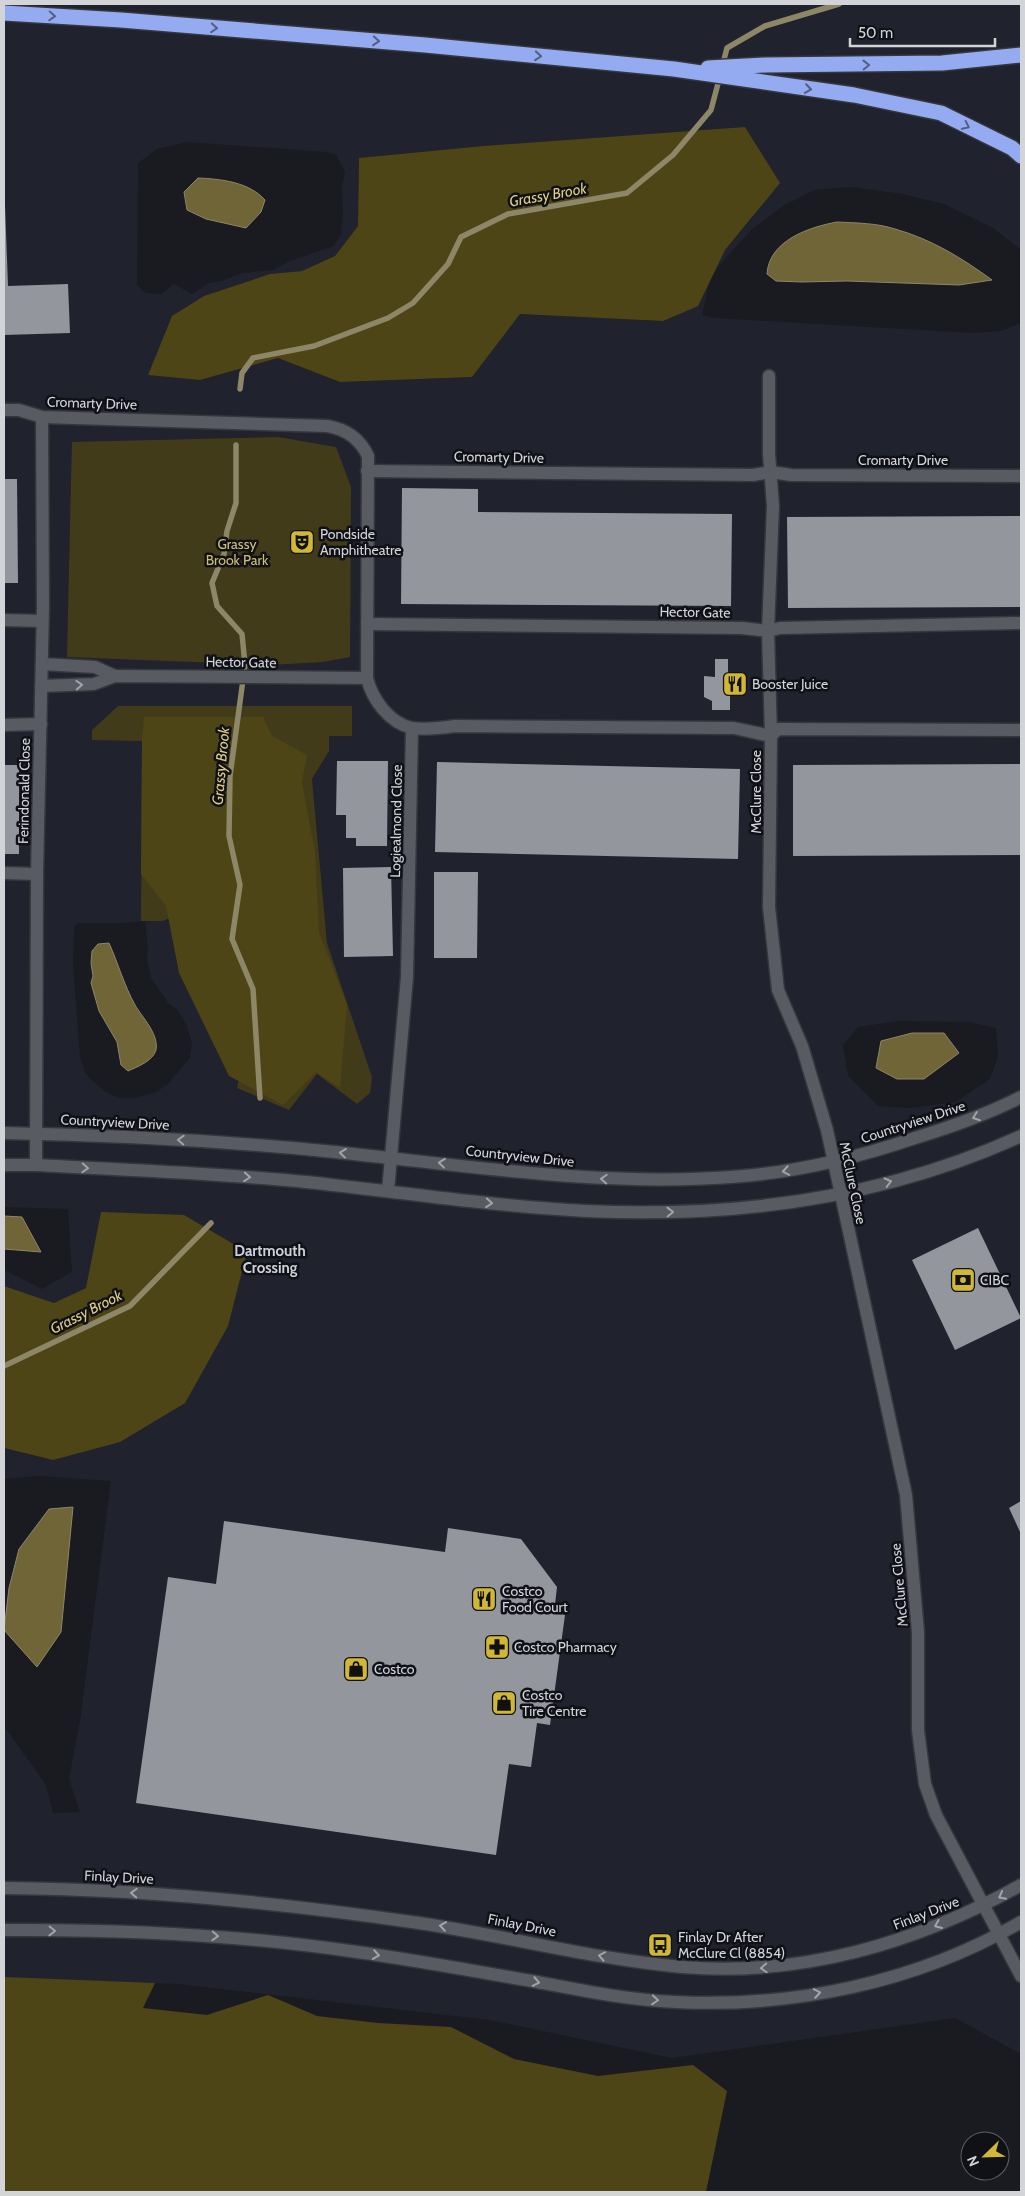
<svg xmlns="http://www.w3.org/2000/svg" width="1025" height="2196" font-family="Cabin,sans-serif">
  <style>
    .built { fill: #20232e; fill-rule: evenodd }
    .green { fill: #423b19 }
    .forest { fill: #4e4516 }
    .water { fill: #6f6537; stroke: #8d8667 }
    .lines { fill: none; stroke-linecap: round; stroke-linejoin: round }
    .stream { stroke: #8d8667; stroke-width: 5.5 }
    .building { fill: #93969d }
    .minor-casing { stroke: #36373b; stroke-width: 15 }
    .highway-casing { stroke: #36373b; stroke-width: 18 }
    .minor { stroke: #585b61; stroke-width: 12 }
    .highway { stroke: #94aaf1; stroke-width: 15 }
    .oneway { stroke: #525e84 }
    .oneway2 { stroke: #a2a4a8 }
    .labels { text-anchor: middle; stroke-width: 5; stroke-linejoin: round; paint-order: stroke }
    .street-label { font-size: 14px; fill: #d3d4d8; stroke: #101117 }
    .poi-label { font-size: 14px; fill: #d3d4d8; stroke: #101117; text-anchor: start }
    .park-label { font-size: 14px; fill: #cfbf76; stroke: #101117 }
    .water-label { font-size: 15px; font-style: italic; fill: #dccc82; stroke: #101117 }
    .neighbourhood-label { font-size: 15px; font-weight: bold; fill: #cdd0d8; stroke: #101117 }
  </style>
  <rect width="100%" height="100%" fill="#191b20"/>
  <path class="built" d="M4,4H1021V250L993,228L944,204L903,194L851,187L814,190L783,206L751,230L717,268L709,283L702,315L713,318L971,333L1001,331L1021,323V2054L955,2018L672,2058L490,2020L179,1984L4,1978V1726L46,1785L53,1813L80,1812L69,1779L80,1721L111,1481L39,1476L4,1479V1448L53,1460L86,1288L54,1303L4,1286V1270L42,1289L72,1272L68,1209L4,1207ZM745,127L753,217L725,250L715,267L663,321L520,314L472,377L340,382L278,358L200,380L148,375L172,316L204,296L270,274L302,271L335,256L358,226L359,158L483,146ZM187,142L327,152L336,155L345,172L342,188L343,211L341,234L334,246L290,261L273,270L242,273L222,281L209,283L192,294L174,284L161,294L146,293L137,285L138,163L157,149ZM279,437L336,447L350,656L155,440ZM118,706L329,751L312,779L327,943L372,1077L357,1104L317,1074L237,1088L238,1081L229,1076L179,973L169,919L145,922L148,947L147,959L151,978L169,1004L178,1010L187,1026L192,1043L190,1058L168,1084L156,1092L135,1098H118L105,1091L92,1081L85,1072L80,1058L73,964L74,928L77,923H122L141,921L142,740H92V730ZM898,1021L969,1022L996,1028L998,1056L990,1079L956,1102L911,1108L878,1106L848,1076L843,1045L858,1027Z"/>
  <g class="green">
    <polygon points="279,437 336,447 351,487 350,657 323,662 269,665 67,657 72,442"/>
    <polygon points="118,706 352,706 352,736 329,736 329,751 312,779 327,943 372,1077 370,1093 357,1104 317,1074 289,1110 237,1088 246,1040 193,910 162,921 141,921 142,741 92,740 92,730"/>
  </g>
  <g class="forest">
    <polygon points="745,127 780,183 725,250 698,306 663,321 520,314 472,377 340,382 278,358 200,380 148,375 172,316 204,296 270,274 302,271 335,256 358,226 359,158 483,146"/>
    <polygon points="144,717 263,717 272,736 307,755 302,782 315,853 319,932 347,1005 340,1088 316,1072 283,1105 229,1076 179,973 166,906 141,874 142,740"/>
    <polygon points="101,1212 184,1215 247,1252 228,1326 185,1403 120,1442 53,1460 4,1448 4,1286 54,1303 86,1288"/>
    <polygon points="4,1977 155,1983 143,2008 207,2015 268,1995 317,2016 378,2023 451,2027 514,2059 598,2076 693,2065 727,2091 706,2192 4,2192"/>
  </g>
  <g class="water">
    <path d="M198,178C221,179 249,182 265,200L261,212L246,228L206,219L187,210L184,192Z"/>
    <path d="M837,222C856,223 877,223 895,229C931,239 962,258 992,280L959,285L847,281L802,282L776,281L767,274C769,240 810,227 837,222Z"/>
    <path d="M109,943C118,963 124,985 135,1005C142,1017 159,1034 156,1050C153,1061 137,1067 128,1071L121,1065L117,1042L99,1011L91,983L93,976L91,963L92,951L98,944Z"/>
    <polygon points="912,1033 944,1033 959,1053 924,1079 897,1079 876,1068 881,1041"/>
    <polygon points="4,1216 22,1217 41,1252 4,1249"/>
    <polygon points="73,1507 61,1632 37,1667 4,1630 9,1588 19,1549 49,1509"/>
  </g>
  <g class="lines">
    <g class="stream">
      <polyline points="722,67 727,48 765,26 839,4"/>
      <polyline points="240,389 242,373 253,358 314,346 388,318 413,303 448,264 461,237 508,214 627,193 673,155 711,110 720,76"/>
      <polyline points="236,445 236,503 227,531 224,554 212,583 217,606 242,634 245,665 230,776 229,836 240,885 232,939 253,989 260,1098"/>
      <polyline points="4,1366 130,1306 211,1223"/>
    </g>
  </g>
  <g class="building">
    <polygon points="4,205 5,205 8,286 68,284 70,333 4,335"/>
    <polygon points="4,479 17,479 18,583 4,583"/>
    <polygon points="402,488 478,489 478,512 732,514 731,606 401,604"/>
    <polygon points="1021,516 1021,607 788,608 787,517"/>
    <polygon points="715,659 728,659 728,673 744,673 744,692 730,692 730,710 712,710 712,701 704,697 704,676 715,677"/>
    <polygon points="337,761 388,761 387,846 356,846 356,838 346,838 346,815 336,815"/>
    <polygon points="437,762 740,769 738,859 435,852"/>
    <polygon points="1021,764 1021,855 793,856 793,765"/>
    <rect x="4" y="765" width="15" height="89"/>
    <polygon points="391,867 393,956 344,957 343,868"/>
    <polygon points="434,872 478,872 477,958 434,958"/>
    <polygon points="978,1228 1021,1318 955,1350 912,1260"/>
    <polygon points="1021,1501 1021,1534 1009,1508"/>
    <polygon points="224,1521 445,1552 448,1528 521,1539 557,1587 554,1613 565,1615 550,1725 537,1723 531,1767 509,1764 496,1855 136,1803 168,1577 216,1584"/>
  </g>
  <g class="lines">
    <defs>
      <g id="minor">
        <polyline points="769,376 769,454 773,506 768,631 771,736 769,907 778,990 802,1046 827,1130 906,1495 918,1632 918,1730 925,1784 936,1815 1021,1976"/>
        <path d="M4,410H19L42,417L327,426C346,429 360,439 368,456L367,678C372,699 389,723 412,728C426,730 441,728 455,726L734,728L771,736L778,729L1021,730"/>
        <polyline points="367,471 753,475 771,472 791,475 1021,476"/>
        <polyline points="4,620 42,621"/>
        <polyline points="367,624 742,628 768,631 780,628 1021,623"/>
        <polyline points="42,664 95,667 115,676"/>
        <polyline points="41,686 94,684 115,676 367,678"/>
        <polyline points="4,725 41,724"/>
        <polyline points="4,873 37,874"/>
        <path d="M4,1133C114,1135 225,1141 335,1152C470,1166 607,1188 743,1176C802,1171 859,1157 915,1138C951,1127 988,1114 1021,1097"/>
        <path d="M4,1165H36C126,1170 217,1173 306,1182C400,1192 492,1206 586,1211C734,1218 885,1198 1021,1136"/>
        <polyline points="36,1165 37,874 43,607 42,417"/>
        <polyline points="388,1191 407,977 412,728"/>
        <path d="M4,1888C143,1889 282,1903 419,1923C507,1936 593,1959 682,1967C801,1977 917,1943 1021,1885"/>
        <path d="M4,1930C122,1929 240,1935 357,1952C415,1960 473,1971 532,1981C579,1990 627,2000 676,2002C794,2008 918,1982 1021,1922"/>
      </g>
      <g id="highway">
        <polyline points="4,13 121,20 425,45 674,69 854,95 941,113 1012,148 1021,156"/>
        <polyline points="708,68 765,65 942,63 1021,55"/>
      </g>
    </defs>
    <use href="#minor" class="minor-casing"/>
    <use href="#highway" class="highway-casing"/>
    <use href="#minor" class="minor"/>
    <use href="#highway" class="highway"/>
  </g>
  <defs><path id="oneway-chevron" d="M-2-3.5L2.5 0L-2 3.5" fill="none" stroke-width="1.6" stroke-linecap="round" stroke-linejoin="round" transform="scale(1.25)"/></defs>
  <g class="oneway">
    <use href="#oneway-chevron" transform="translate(52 16) rotate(3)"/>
    <use href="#oneway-chevron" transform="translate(214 28) rotate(5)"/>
    <use href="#oneway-chevron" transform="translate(376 41) rotate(5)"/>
    <use href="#oneway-chevron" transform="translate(538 56) rotate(5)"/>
    <use href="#oneway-chevron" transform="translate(866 65) rotate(-1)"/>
    <use href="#oneway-chevron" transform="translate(808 89) rotate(8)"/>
    <use href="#oneway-chevron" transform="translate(966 126) rotate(26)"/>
  </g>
  <g class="oneway2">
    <use href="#oneway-chevron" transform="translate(79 685) rotate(-3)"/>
    <use href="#oneway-chevron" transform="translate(976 1117) rotate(160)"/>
    <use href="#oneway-chevron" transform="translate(181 1140) rotate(-177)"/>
    <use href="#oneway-chevron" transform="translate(343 1153) rotate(-174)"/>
    <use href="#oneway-chevron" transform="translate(442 1163) rotate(-174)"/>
    <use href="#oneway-chevron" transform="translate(85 1168) rotate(3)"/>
    <use href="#oneway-chevron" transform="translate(786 1171) rotate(170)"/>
    <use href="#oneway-chevron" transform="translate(247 1177) rotate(4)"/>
    <use href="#oneway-chevron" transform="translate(604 1179) rotate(-177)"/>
    <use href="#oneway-chevron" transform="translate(888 1182) rotate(-14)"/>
    <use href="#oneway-chevron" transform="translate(489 1203) rotate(5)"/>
    <use href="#oneway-chevron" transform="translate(670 1212) rotate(-1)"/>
    <use href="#oneway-chevron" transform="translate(134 1893) rotate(-177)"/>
    <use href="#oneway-chevron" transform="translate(1002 1896) rotate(152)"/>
    <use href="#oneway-chevron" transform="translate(938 1925) rotate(157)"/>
    <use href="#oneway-chevron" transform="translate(443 1926) rotate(-172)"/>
    <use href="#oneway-chevron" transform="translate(52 1931) rotate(1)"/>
    <use href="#oneway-chevron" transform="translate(215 1936) rotate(3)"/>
    <use href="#oneway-chevron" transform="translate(376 1955) rotate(9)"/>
    <use href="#oneway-chevron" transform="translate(602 1956) rotate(-169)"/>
    <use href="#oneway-chevron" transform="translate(764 1968) rotate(177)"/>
    <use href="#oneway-chevron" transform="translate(536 1982) rotate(11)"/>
    <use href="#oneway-chevron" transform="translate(817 1993) rotate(-10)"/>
    <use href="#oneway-chevron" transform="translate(655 2000) rotate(5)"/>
  </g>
  <defs>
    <symbol id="theatre-square" viewBox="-11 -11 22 22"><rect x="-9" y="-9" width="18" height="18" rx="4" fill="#d1b736" stroke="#101117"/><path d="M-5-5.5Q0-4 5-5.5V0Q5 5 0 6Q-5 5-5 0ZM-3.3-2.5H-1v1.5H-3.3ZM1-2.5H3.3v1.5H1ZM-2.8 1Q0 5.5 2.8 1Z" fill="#111"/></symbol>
    <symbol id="restaurant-square" viewBox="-11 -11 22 22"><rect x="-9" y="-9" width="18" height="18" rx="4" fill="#d1b736" stroke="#101117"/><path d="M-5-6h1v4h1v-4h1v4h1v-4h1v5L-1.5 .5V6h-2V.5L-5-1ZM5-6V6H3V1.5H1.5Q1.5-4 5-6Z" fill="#111"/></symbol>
    <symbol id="bank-square" viewBox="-11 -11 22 22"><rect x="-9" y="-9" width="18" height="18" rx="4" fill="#d1b736" stroke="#101117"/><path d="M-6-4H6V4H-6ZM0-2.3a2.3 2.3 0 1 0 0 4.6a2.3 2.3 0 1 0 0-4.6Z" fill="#111"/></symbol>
    <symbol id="pharmacy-square" viewBox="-11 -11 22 22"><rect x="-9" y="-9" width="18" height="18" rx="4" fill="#d1b736" stroke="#101117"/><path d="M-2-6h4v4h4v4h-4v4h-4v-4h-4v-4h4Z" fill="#111"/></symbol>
    <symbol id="shop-square" viewBox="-11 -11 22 22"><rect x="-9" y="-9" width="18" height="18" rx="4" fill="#d1b736" stroke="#101117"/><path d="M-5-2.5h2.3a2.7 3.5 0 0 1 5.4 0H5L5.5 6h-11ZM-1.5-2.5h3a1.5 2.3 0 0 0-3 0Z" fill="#111"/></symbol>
    <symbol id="bus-square" viewBox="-11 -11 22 22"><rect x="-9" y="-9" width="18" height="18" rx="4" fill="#d1b736" stroke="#101117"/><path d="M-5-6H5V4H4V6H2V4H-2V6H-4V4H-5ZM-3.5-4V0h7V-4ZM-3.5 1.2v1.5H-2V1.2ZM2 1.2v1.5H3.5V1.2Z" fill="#111"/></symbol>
  </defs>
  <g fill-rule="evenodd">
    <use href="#theatre-square" x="288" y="528" width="28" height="28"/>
    <use href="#restaurant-square" x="721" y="670" width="28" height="28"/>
    <use href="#bank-square" x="949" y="1266" width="28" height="28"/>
    <use href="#restaurant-square" x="470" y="1585" width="28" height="28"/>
    <use href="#pharmacy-square" x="483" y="1633" width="28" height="28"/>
    <use href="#shop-square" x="342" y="1655" width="28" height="28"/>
    <use href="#shop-square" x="490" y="1689" width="28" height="28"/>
    <use href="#bus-square" x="646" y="1931" width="28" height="28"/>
  </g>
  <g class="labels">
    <g class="street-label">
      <text transform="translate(92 403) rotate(2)" y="5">Cromarty Drive</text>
      <text transform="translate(499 457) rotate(1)" y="5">Cromarty Drive</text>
      <text x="903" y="465">Cromarty Drive</text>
      <text transform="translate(695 612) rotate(1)" y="5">Hector Gate</text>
      <text transform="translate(241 662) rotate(1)" y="5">Hector Gate</text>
      <text transform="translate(24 791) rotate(-89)" y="5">Ferindonald Close</text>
      <text transform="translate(756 792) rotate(-90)" y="5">McClure Close</text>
      <text transform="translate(396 821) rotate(-89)" y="5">Logiealmond Close</text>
      <text transform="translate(115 1122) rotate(3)" y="5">Countryview Drive</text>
      <text transform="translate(913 1122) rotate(-18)" y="5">Countryview Drive</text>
      <text transform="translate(520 1156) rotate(6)" y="5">Countryview Drive</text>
      <text transform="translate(853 1183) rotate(78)" y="5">McClure Close</text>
      <text transform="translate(899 1585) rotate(-95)" y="5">McClure Close</text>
      <text transform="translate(119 1877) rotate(3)" y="5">Finlay Drive</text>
      <text transform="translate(926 1913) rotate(-21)" y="5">Finlay Drive</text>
      <text transform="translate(522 1925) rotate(11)" y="5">Finlay Drive</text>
    </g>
    <g class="poi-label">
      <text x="320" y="539">Pondside<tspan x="320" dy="16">Amphitheatre</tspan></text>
      <text x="752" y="689">Booster Juice</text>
      <text x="980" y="1285">CIBC</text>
      <text x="502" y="1596">Costco<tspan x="502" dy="16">Food Court</tspan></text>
      <text x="514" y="1652">Costco Pharmacy</text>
      <text x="374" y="1674">Costco</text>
      <text x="522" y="1700">Costco<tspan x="522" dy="16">Tire Centre</tspan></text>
      <text x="678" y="1942">Finlay Dr After<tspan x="678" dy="16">McClure Cl (8854)</tspan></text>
    </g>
    <g class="park-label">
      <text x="237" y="549">Grassy<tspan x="237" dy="16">Brook Park</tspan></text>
    </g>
    <g class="water-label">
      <text transform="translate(548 195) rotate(-10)" y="5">Grassy Brook</text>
      <text transform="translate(221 766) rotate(-85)" y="5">Grassy Brook</text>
      <text transform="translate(86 1312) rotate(-27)" y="5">Grassy Brook</text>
    </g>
    <g class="neighbourhood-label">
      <text x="270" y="1256">Dartmouth<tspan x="270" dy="17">Crossing</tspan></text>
    </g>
  </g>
  <rect width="1025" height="2196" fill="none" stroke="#d3d4d8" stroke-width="10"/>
  <g transform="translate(985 2156) rotate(247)"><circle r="24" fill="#101117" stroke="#5e5f64"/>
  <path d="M0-4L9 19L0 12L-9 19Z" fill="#d1b736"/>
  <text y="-8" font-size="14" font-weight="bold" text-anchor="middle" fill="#d3d4d8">N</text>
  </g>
  <path d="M850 38v8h145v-8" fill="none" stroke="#d3d4d8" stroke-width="2.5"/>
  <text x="858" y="38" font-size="15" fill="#d3d4d8" stroke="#101117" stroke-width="4" paint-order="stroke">50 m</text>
</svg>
